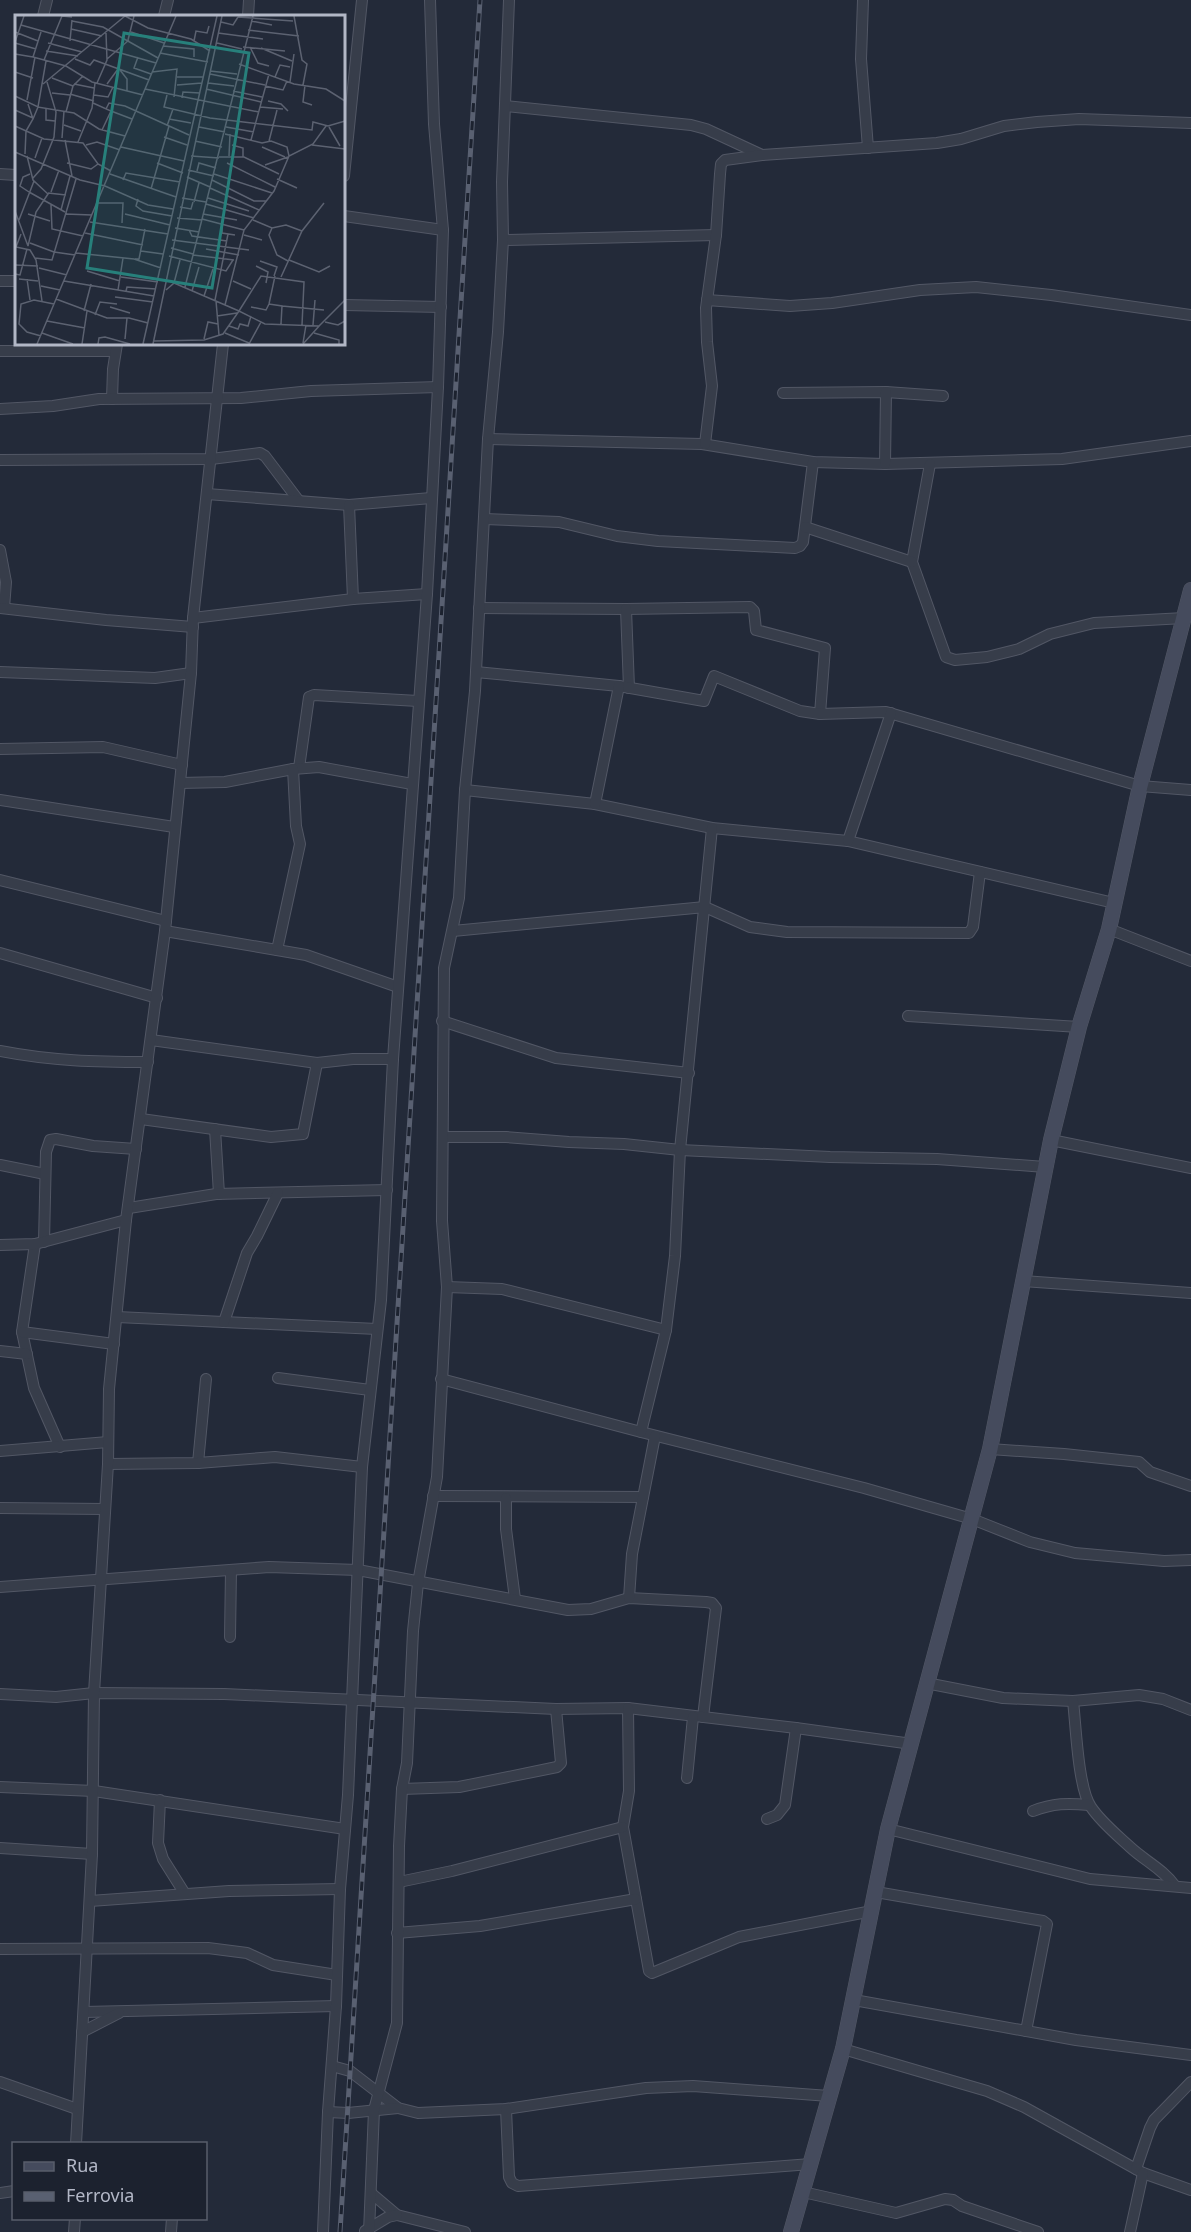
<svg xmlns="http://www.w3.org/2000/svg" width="1191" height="2232" font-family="'Noto Sans',sans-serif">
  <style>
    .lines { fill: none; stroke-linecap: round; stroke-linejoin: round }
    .street-casing { stroke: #525765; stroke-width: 12 }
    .secondary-casing { stroke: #525765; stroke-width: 16 }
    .street { stroke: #373d4a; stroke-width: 10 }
    .secondary { stroke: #454b5d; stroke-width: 15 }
    .rail-casing { stroke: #596071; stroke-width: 5 }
    .rail { stroke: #1c222f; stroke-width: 3; stroke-dasharray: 9; stroke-linecap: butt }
    .inset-road { fill: none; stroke: #5c6271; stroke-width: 1.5 }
    .view { fill: #27807b; fill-opacity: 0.15; stroke: #27807b; stroke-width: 3 }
    .inset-edge { fill: none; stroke: #b2b7c6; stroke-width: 3 }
  </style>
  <rect width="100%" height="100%" fill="#232a39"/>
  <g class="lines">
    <defs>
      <g id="street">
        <polyline points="863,0 861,59 868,148"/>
        <polyline points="43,16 47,0"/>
        <polyline points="164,16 168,0"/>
        <polyline points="248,16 249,0"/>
        <polyline points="505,106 691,125 706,129 762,155"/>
        <polyline points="0,174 16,175"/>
        <polyline points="344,176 362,0"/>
        <polyline points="344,216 443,230"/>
        <polyline points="503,240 716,235"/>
        <polyline points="0,281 16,281"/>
        <polyline points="707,300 790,306 832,303 920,290 976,287 1051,295 1191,315"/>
        <polyline points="344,305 441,307"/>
        <polyline points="0,351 115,351"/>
        <polyline points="783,393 886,392 943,396"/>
        <polyline points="112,399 113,369 117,344"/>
        <polyline points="0,409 53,406 99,399 241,398 311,391 438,387"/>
        <polyline points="488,439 702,444 813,462 885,464 1062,459 1191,441"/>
        <polyline points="705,444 712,386 707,342 706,308 716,235 720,174 721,164 725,160 762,155 937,143 961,139 1004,126 1037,122 1079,119 1191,123"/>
        <polyline points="0,460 211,459 260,453 265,456 299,501"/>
        <polyline points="885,464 886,392"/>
        <polyline points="930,464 912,562 946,657 955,660 987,657 1019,649 1050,634 1094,623 1184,618"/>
        <polyline points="207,494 349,505 431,498"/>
        <polyline points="349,505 353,599"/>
        <polyline points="485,519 559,522 617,536 658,541 795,548 800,546 803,542 813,462"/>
        <polyline points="805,527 912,562"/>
        <polyline points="0,550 6,582 4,608"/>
        <polyline points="0,608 106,620 193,627"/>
        <polyline points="479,608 626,609 750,607 754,611 756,630 825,648 820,714"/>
        <polyline points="626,609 629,688"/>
        <polyline points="193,618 353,599 427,594"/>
        <polyline points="0,672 155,678 191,673"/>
        <polyline points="476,672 619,686 704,701 714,676 800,711 820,714 886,712 1140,786 1191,790"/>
        <polyline points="0,749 103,747 182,765"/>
        <polyline points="299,768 309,697 314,695 418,701"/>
        <polyline points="180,783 225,782 293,769 319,767 412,784"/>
        <polyline points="465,790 595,804 712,828 848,841 1114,903"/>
        <polyline points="0,800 174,827"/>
        <polyline points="595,804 619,686"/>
        <polyline points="848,841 891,713"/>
        <polyline points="0,880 166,921"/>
        <polyline points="1109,929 1191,961"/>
        <polyline points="165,931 306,955 398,987"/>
        <polyline points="453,931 705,907 750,927 787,932 969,933 973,927 980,872"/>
        <polyline points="277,950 300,844 296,826 293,769"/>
        <polyline points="0,953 157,998"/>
        <polyline points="908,1016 1079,1027"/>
        <polyline points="442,1021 556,1058 689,1073"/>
        <polyline points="151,1040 317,1063 353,1059 393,1059"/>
        <path d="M0,1051C51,1061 96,1062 148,1062"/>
        <polyline points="141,1119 271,1137 303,1134 317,1063"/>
        <polyline points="215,1129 219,1194"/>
        <polyline points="443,1137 506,1137 569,1142 624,1144 680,1150 830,1157 937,1159 1045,1167"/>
        <polyline points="1051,1140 1191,1168"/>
        <polyline points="0,1165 45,1174"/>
        <polyline points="129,1208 216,1194 387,1190"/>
        <polyline points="44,1242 46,1152 50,1140 56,1139 93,1146 136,1149"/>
        <polyline points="35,1244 22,1332 34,1388 60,1447"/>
        <polyline points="0,1245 35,1244 126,1220"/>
        <polyline points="1023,1281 1191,1293"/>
        <polyline points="447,1287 502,1289 666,1330"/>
        <polyline points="117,1317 377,1329"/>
        <polyline points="224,1322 247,1253 257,1236 278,1193"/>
        <polyline points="22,1332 114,1344"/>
        <polyline points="0,1351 27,1354"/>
        <polyline points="278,1378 370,1390"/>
        <polyline points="441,1379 641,1432 864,1488 972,1519 1030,1542 1075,1553 1164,1561 1191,1560"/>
        <polyline points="641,1432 666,1330 675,1256 680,1150 712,828"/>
        <polyline points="990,1449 1064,1454 1139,1462 1150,1472 1191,1486"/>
        <polyline points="0,1451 108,1442"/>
        <polyline points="198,1463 206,1379"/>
        <polyline points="108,1464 198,1463 275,1457 362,1467"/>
        <polyline points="433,1496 643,1497"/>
        <polyline points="506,1498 506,1529 515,1599"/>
        <polyline points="0,1508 105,1509"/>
        <polyline points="0,1587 269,1567 358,1570 568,1610 591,1609 629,1598 706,1602 712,1603 716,1608 703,1717"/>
        <polyline points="629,1598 632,1554 655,1436"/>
        <polyline points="230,1637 231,1570"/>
        <polyline points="926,1683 1003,1698 1073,1701 1139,1695 1163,1699 1191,1710"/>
        <polyline points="0,1694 56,1697 94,1693 224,1694 556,1709 628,1708 796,1728 912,1744"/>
        <path d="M1073,1701C1076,1726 1078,1788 1091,1807C1101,1822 1116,1834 1130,1847C1145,1861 1163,1869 1175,1886"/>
        <polyline points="628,1708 629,1791 623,1827 649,1971 652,1973 739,1937 872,1911"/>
        <polyline points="687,1778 693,1717"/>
        <polyline points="0,1787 94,1791 345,1829"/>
        <polyline points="402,1789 459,1787 557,1767 561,1763 556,1709"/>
        <polyline points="160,1800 158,1843 163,1859 185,1894"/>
        <path d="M1033,1811C1053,1803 1068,1803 1089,1805"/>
        <polyline points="767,1819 777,1815 785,1805 796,1728"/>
        <polyline points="888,1829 1090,1879 1191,1888"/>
        <polyline points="0,1848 92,1854"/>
        <polyline points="399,1882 452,1871 623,1827"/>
        <polyline points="876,1892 1043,1921 1047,1924 1026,2031"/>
        <polyline points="90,1901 229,1891 340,1889"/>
        <polyline points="397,1933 480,1926 636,1899"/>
        <polyline points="0,1949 208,1948 247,1953 273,1965 337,1975"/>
        <polyline points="854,2000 1076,2040 1191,2055"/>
        <polyline points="84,2012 336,2006"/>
        <polyline points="82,2032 119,2013"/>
        <polyline points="843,2049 987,2091 1024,2107 1143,2173 1191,2190"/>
        <polyline points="332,2066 350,2071 398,2108 418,2113 506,2109 646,2088 693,2086 829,2096"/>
        <polyline points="0,2082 77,2109"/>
        <polyline points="506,2109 509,2177 512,2183 518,2186 811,2164"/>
        <polyline points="328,2112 348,2113 398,2108"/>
        <polyline points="76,2144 92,1854 94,1693 108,1464 109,1389 126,1220 165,931 191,673 193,618 223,344"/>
        <polyline points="1136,2169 1150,2128 1154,2120 1191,2082"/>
        <polyline points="803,2192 896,2213 945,2199 953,2200 962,2206 1038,2232"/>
        <polyline points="0,2193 14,2191"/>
        <polyline points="371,2193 397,2215 465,2232"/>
        <polyline points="365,2231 388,2217 397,2215"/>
        <polyline points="74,2232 75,2218"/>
        <polyline points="171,2232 172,2218"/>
        <polyline points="323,2232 328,2112 336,2006 340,1889 348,1795 362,1467 381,1300 393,1059 427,594 438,387 443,230 434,124 430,0"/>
        <polyline points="369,2232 374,2110 397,2023 399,1846 402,1789 407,1763 413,1631 418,1583 437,1477 447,1287 442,1221 444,968 459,898 465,790 475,691 488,439 498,332 503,240 502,182 509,0"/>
        <polyline points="1130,2232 1143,2173"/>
      </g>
      <polyline id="secondary" points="791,2232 843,2049 888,1829 990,1449 1051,1140 1079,1027 1109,929 1140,786 1191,590"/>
    </defs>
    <use href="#street" class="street-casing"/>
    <use href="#secondary" class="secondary-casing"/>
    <use href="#street" class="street"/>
    <use href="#secondary" class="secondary"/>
    <defs>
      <polyline id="rail" points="340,2232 480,0"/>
    </defs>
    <use href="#rail" class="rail-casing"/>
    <use href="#rail" class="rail"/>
  </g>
  <g transform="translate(15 15)">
    <rect width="330" height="330" fill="#232a39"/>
    <path class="inset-road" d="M110,1L133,13L176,24L195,36M279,1L287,45L292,49L288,70M223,2L278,6M57,6L88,12L143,43M236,6L257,10M206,7L218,10L223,2M6,10L141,48M56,14L87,21M233,15L284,21M0,17L23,26M26,17L18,42L51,51L77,67L128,80M116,17L149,28M203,18L248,24M113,25L119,1M55,26L57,5M179,26L181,16L192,18L194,11M0,27L9,1M0,28L21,34M33,28L67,37M202,28L227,34M148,31L179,34V42M228,32L270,36M235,32L243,48L254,51M246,33L277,46M31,36L63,41M145,38L193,47M0,39L18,42M123,42L119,53L136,59M60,44L75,50L79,45L134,65M92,44L114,25M29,45L47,1L57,2M224,49L279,69L311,74L330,86M105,55L112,64V76M195,56L222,59M0,57L18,63M137,57L162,54L159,82M195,59L250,70M162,62H188M260,62L265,50L275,52M37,63L58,71M275,67L279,39M82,68L92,45L91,18M193,68L219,71M28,69L110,1M59,69L79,73M92,69L103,54M162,70L187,68M290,70L288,87L297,90M250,71L268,75L272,66M130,74L244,97M191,74L246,87M218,76L247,82M37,78L55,80M55,79L79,86M79,80L93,82L98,72M152,80L149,92L195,103L297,115L298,107L313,111L330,106M0,81L23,92L31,46M167,83L168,77L185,78M12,85L20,42M253,86L266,89L273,96M78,88L96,96L87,115M245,92L268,94M31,94V105L40,106M91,94L94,88L110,91L174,120M0,95L18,103M96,96L117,104M51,97L58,71L68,61M18,104L23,92L59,98L84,114L110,121M154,104L176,108M49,110L66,116M0,111L29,124L68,128L83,149L96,156M152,111L158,94M184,112L210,117M211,112L239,117M314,112L325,131M210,119L247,128L256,126L272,132L274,141M149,122L172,130M47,123L49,96M50,125L57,161M236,125L254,59M180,126L207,132M254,126L262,95M63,127L77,93L80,68M71,130L82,127L105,135M217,130L228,133V142M297,130L330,134M106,132L169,146M247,132L270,142M0,137L65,165L90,171L133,190L158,194M10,139L11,116L18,104L13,89M12,141L18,165L33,179L21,197L13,231M176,141L204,143M214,141L215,119M204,142H229L264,159M20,143L27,123M52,148L76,154L83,149M142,148L168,158M212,148L260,172M250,150L273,142M173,155L199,161M182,156L184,148L201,153M95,159L161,182M199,159L257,178M172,162L195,172M18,163L26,154L39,122L41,97L32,67M262,164L282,173M108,165L111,158L165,167M197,165L239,186H251M195,173L244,195M136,174L154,111M14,177L50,197M14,177L5,171L8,162L15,159M36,177L44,155M33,178L51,180M167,183L191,187M193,183L234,196M123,184L121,191L128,196L157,201M179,187L184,168M83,188H108L107,208M191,189L239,203M36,190L37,214L68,221M165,192L176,194L178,187M46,195L55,161M0,196L13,231M13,199L35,206M50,199L77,200M110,199L155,210M188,199L222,205M162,203L187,205M187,204L229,215M4,205L19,166M238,205L257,213L271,210L287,216M75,207L153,219M207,209V218L220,220M160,213L184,217M257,213L254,220L262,240L273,246M174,215L177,221L212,226M70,218L128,230M6,219L1,232L15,235L21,245L27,286M229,220L247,225M157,225L234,235M15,228L39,237M156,233L178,239M191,234L224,240M126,236L148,239M39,237L60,240M61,238L119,244L146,253M178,240L219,245M154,241L211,256L218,245M20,243L37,245L61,164M120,244H124L130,214M274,245L304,257L315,251M245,246L262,252L259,261M0,250L23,251M241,251L253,257L251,268M24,253L52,260M72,256L105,266M0,259L5,260L12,234M106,262L143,267M266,262L287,216L309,188M4,264L23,266M12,264L15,285M49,266L139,281M218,266L236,274M159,268L224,296L246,261L289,267L287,310M26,271L45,275M170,272L238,1M103,275L108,243M151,275L159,268L165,245M111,276L112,272L141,274M177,276L184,252M189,281L198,254M100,282L138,287M41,284L92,303H114L133,308M200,285L213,219M201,286L204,320M254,289L260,261M210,290L229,215L259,176L274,141L298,129L311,111M267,291L309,295M95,292L115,298M236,292L251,295L254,289L267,291L266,309M69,296L76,269M80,300L85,287L102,289M202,301L222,298M32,306L70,313M310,307L323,310L330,306M298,310L300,285M214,311L223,314L225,309L233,311L236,301M27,318L58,329M210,318L234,328M299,318L324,325V329M26,321L12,317L4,309L6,289L19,285L39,289M110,324L112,303M189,324L193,307L203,309M139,326L189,325L208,319L224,296L250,309L304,311L330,285M288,328L291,310M22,329L161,1M67,329L72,296M83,329L84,323L90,322L115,329M128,329L202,1M138,329L207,1M234,329L246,307M288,329L305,310"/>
    <path class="view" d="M109,18L234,38L197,273L72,253Z"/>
    <rect width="330" height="330" class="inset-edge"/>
  </g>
  <rect x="12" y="2142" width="195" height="78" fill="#1c222f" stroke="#585e6b" stroke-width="1.5"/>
  <rect x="24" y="2162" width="30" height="9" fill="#454b5d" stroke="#585e6b" stroke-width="1.5"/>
  <text x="66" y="2172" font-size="18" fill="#b2b7c6">Rua</text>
  <rect x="24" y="2192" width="30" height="9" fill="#596071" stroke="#585e6b" stroke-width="1.5"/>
  <text x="66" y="2202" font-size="18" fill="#b2b7c6">Ferrovia</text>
</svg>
